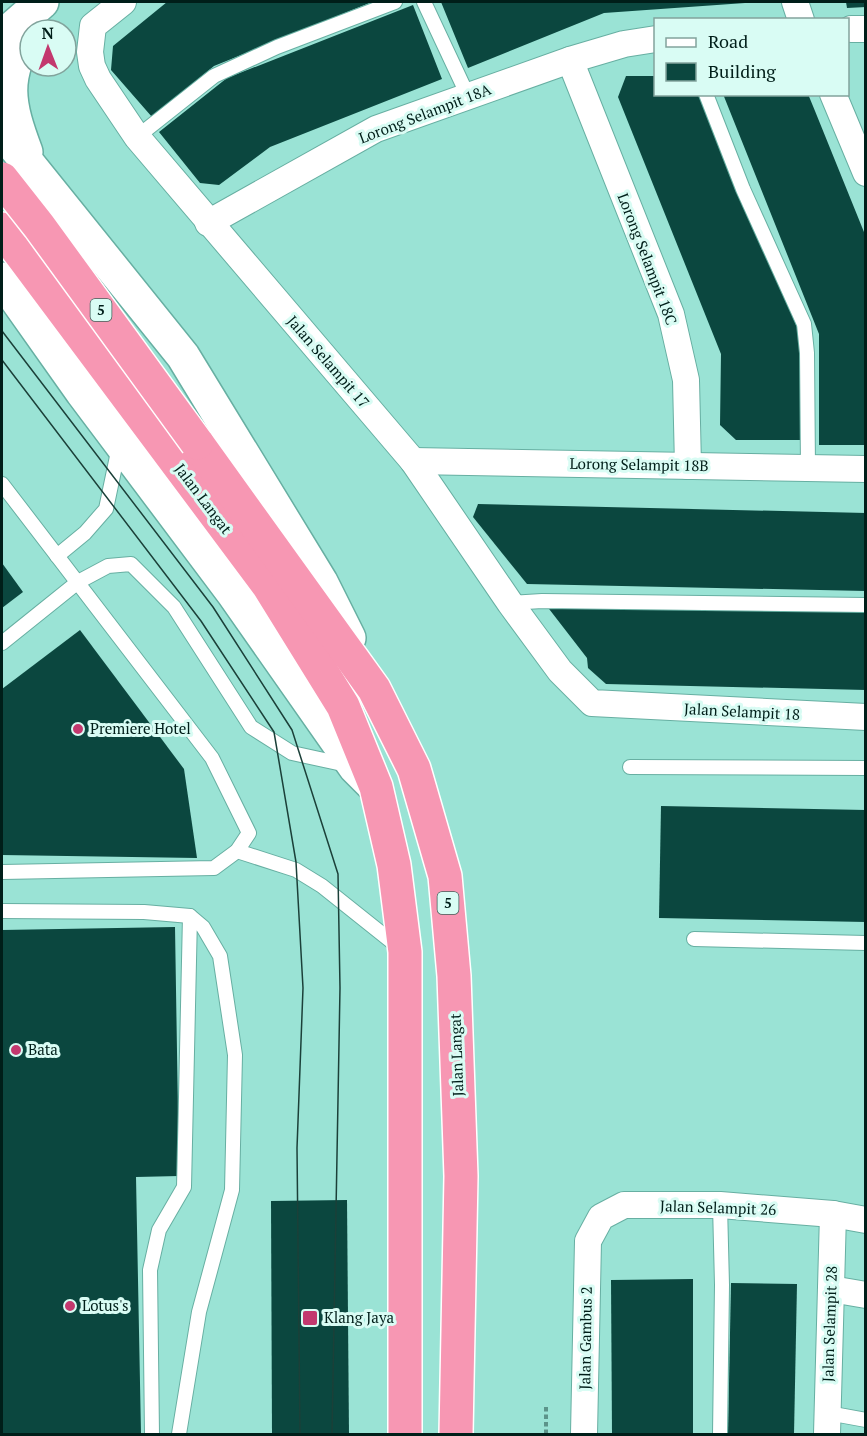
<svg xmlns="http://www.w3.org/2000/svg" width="867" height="1436" font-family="'PT Serif',serif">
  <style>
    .building { fill: #0b473f }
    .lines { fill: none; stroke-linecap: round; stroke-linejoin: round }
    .lane-casing { stroke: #67afa2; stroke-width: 16 }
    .street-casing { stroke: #67afa2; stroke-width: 28 }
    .secondary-casing { stroke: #67afa2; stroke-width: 36 }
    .highway-casing { stroke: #fff; stroke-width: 36 }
    .path { stroke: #5c948a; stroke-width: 4; stroke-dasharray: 4.5 3; stroke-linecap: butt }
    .lane { stroke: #fff; stroke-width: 14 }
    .street { stroke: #fff; stroke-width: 26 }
    .secondary { stroke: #fff; stroke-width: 33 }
    .highway { stroke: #f797b3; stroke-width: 33 }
    .tram { stroke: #1b4039; stroke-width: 1.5 }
    .highway-bridge-casing { stroke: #fff; stroke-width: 36; stroke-linecap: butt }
    .highway-bridge { stroke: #f797b3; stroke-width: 33 }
    .poi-dot { fill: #c3386e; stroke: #d9fcf4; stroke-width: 2 }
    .labels { text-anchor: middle; stroke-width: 6; stroke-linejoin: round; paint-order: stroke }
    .shield { fill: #d9fcf4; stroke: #41615b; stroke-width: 1.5 }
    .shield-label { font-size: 14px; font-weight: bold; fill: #001e19 }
    .street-label { font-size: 15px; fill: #001e19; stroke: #d9fcf4 }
    .poi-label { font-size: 15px; fill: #001e19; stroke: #d9fcf4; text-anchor: start }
  </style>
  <rect width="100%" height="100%" fill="#9ae3d5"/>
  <g class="building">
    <polygon points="167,2 372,2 214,66 152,117 111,70 113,46"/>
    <polygon points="441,2 745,2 745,3 604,13 468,68"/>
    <polygon points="846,2 866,2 866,7 847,8"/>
    <polygon points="413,5 442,79 270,147 219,185 200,183 159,132 227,78"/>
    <polygon points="626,76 656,76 656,94 701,94 801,337 800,440 736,440 720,425 721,354 618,97"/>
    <polygon points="723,94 808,94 815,111 866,237 866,445 819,445 819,334"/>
    <polygon points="478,504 866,513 866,591 527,584 473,517"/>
    <polygon points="2,563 23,592 2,608"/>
    <polygon points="546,605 866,610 866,690 606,684 588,668 587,658"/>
    <polygon points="80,630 184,769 197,858 2,855 2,689"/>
    <polygon points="661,806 866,810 866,922 659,918"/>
    <polygon points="175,927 179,1176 136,1177 141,1434 2,1434 2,930"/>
    <polygon points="347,1200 349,1434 272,1434 271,1201"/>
    <polygon points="693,1279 693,1434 612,1434 611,1280"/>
    <polygon points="731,1283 797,1284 794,1434 728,1434"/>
  </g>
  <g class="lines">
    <defs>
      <g id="lane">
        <polyline points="424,2 468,96"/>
        <polyline points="706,94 743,189 804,324 807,353 808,468"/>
        <polyline points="137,137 214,76 277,47 395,2"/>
        <polyline points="2,484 212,758 249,833 237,851 214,868 2,872"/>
        <polyline points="57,556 85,533 106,509 119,447"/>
        <polyline points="510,603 542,601 866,605"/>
        <polyline points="2,643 78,582 108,566 131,564 174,607 251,727 292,753 347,765"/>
        <polyline points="630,767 866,768"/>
        <polyline points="237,851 296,870 322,886 401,949"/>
        <polyline points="2,911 144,912 190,916 203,927 220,956 235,1055 232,1190 199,1312 179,1434"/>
        <polyline points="694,939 866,943"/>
        <polyline points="720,1205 722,1285 720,1434"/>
        <polyline points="828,1413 866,1420"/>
        <polyline points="152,1434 150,1270 159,1230 184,1187 190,916"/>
      </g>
      <g id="street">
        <polyline points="123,2 93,26 90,52 92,66 98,79 137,137 413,461 510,603 560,671 592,703 866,717"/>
        <polyline points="795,2 801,20"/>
        <polyline points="851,29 866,29"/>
        <polyline points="570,60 671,314 686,380 688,466"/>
        <polyline points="833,94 866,173"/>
        <polyline points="208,223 376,129 570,60 624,44 656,39"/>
        <polyline points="413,461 866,469"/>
        <polyline points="831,1289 866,1295"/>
        <polyline points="584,1434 588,1241 601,1217 624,1205 720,1205 833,1214 866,1220"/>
        <polyline points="827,1434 833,1214"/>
      </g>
      <g id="secondary">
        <polyline points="2,37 42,2"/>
        <polyline points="2,131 183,356 321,582 349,638"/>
        <path d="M26,152C8,104 2,78 30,32"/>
        <polyline points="2,279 82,392 233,593 355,767 372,784"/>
      </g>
      <g id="highway">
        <polyline points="2,229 268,585 343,706 376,787 394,865 405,952 405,1434"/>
        <polyline points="197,443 374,689 414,769 445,876 454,976 461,1176 456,1434"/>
      </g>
    </defs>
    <use href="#lane" class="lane-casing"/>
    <use href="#street" class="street-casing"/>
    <use href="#secondary" class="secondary-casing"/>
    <use href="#highway" class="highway-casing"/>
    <polyline class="path" points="546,1434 546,1405"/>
    <use href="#lane" class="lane"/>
    <use href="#street" class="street"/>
    <use href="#secondary" class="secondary"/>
    <use href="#highway" class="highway"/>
    <g class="tram">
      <polyline points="2,331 213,607 292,730 338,874 340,988 332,1434"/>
      <polyline points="2,360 201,621 274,732 296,862 303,988 297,1148 300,1434"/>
    </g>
    <defs>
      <polyline id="highway-bridge" points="2,179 39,226 197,443"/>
    </defs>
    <use href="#highway-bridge" class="highway-bridge-casing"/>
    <use href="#highway-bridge" class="highway-bridge"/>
  </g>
  <g class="poi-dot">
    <circle cx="78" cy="729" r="6"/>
    <circle cx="16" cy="1050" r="6"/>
    <circle cx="70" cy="1306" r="6"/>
    <rect x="302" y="1310" width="16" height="16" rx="3"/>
  </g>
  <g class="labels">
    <g class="shield">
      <rect x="90.5" y="299" width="21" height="22" rx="4.5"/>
      <rect x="437.5" y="892" width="21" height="22" rx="4.5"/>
    </g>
    <g class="shield-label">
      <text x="101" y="315">5</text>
      <text x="448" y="908">5</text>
    </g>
    <g class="street-label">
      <text transform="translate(425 114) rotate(-21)" y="5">Lorong Selampit 18A</text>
      <text transform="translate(647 259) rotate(69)" y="5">Lorong Selampit 18C</text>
      <text transform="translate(328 362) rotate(49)" y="5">Jalan Selampit 17</text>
      <text transform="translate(639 465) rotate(1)" y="5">Lorong Selampit 18B</text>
      <text transform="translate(203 499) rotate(53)" y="5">Jalan Langat</text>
      <text transform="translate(742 712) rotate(3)" y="5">Jalan Selampit 18</text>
      <text transform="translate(457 1055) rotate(-92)" y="5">Jalan Langat</text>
      <text transform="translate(718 1208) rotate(2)" y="5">Jalan Selampit 26</text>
      <text transform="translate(830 1324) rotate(-88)" y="5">Jalan Selampit 28</text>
      <text transform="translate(586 1338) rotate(-89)" y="5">Jalan Gambus 2</text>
    </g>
    <g class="poi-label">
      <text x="90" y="734">Premiere Hotel</text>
      <text x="28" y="1055">Bata</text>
      <text x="82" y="1311">Lotus's</text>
      <text x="324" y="1323">Klang Jaya</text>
    </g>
  </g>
  <rect width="867" height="1436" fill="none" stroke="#001e19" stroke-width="6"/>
  <rect x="654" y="18" width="195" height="78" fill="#d9fcf4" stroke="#82a39c" stroke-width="1.5"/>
  <rect x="666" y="38" width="30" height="9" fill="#ffffff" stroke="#82a39c" stroke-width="1.5"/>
  <text x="708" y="48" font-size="18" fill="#001e19">Road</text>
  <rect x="666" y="63" width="30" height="18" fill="#0b473f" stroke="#82a39c" stroke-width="1.5"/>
  <text x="708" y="78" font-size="18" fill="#001e19">Building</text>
  <g transform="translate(48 48) rotate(359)"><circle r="28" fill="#d9fcf4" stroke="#82a39c" stroke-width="1.5"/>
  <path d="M0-4.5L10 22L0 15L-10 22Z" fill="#c3386e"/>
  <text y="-9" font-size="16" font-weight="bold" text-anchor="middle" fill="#001e19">N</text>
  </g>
</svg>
